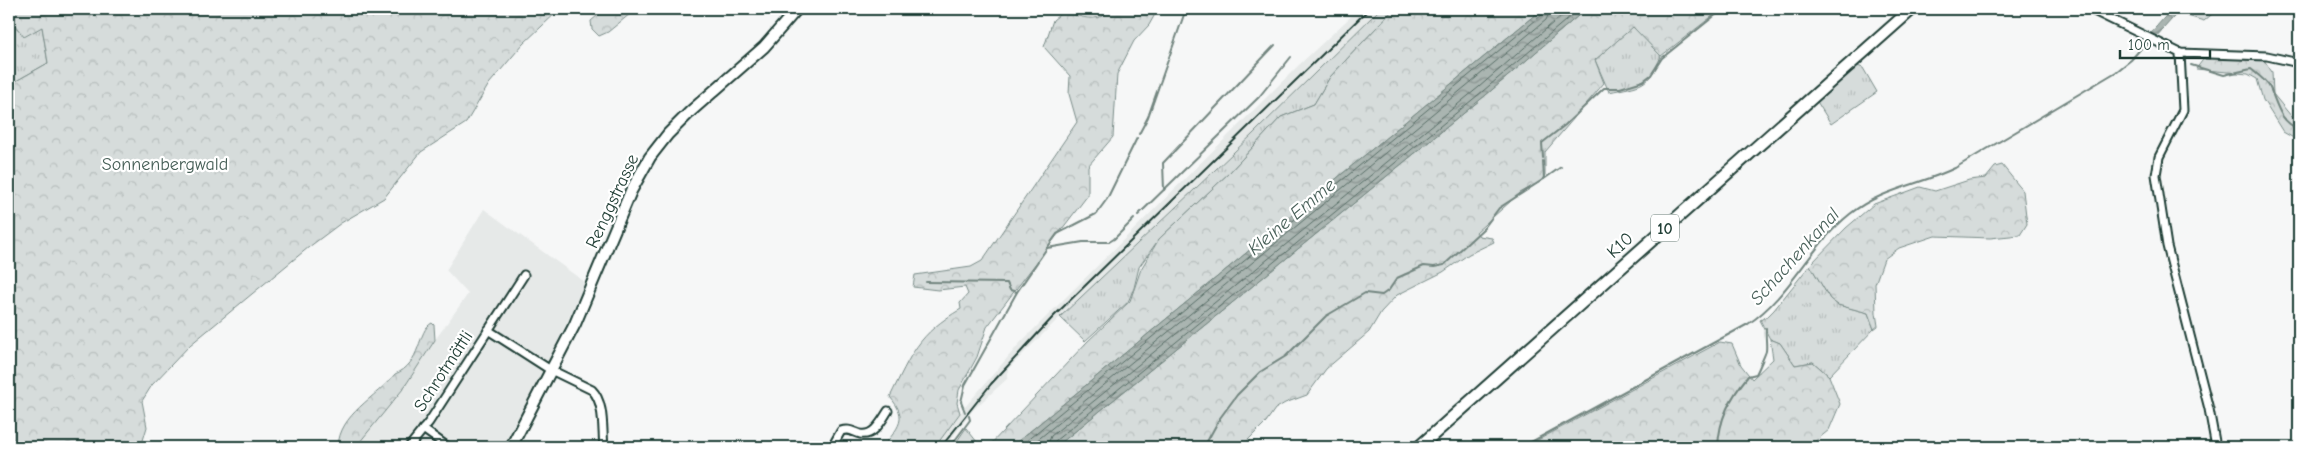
<svg xmlns="http://www.w3.org/2000/svg" width="2308" height="456" font-family="'Comic Neue',sans-serif">
  <style>
    .built { fill: #e6e9e8 }
    .grass { fill: url(#grass-tufts); stroke: #7a8c88 }
    .forest { fill: url(#forest-crowns); stroke: #7a8c88 }
    .water { fill: url(#water-waves); stroke: #72857f }
    .lines { fill: none; stroke-linecap: round; stroke-linejoin: round }
    .shore { stroke: #576d66; stroke-width: 1 }
    .stream { stroke: #72857f; stroke-width: 2 }
    .minor-casing { stroke: #1f3d34; stroke-width: 11 }
    .secondary-casing { stroke: #1f3d34; stroke-width: 14 }
    .primary-casing { stroke: #1f3d34; stroke-width: 15 }
    .minor { stroke: #fff; stroke-width: 7 }
    .secondary { stroke: #fff; stroke-width: 10 }
    .primary { stroke: #fff; stroke-width: 11 }
    .rail { stroke: #1f3d34; stroke-width: 2 }
    .labels { text-anchor: middle; stroke-width: 4.5; stroke-linejoin: round; paint-order: stroke }
    .shield { fill: #fff; stroke: #627771; stroke-width: 1 }
    .shield-label { font-size: 16px; font-weight: bold; fill: #1f3d34 }
    .park-label { font-size: 18px; fill: #445d55; stroke: #fff }
    .street-label { font-size: 18px; fill: #1f3d34; stroke: #fff }
    .water-label { font-size: 19px; font-style: italic; fill: #49615a; stroke: #fff }
  </style>
  <defs>
    <pattern id="grass-tufts" width="24" height="20" patternUnits="userSpaceOnUse" patternTransform="scale(1.25)"><rect width="24" height="20" fill="#d6dcdb"/><path d="M3 7l-1-3M5 7V3M7 7l1-3M15 17l-1-3M17 17v-4M19 17l1-3" fill="none" stroke="#b7bebd"/></pattern>
    <pattern id="forest-crowns" width="20" height="18" patternUnits="userSpaceOnUse" patternTransform="scale(1.25)"><rect width="20" height="18" fill="#d6dcdb"/><path d="M2 6a3 3 0 1 1 6 0M12 15a3 3 0 1 1 6 0" fill="none" stroke="#b7bebd"/></pattern>
    <pattern id="water-waves" width="16" height="10" patternUnits="userSpaceOnUse" patternTransform="scale(1.25)"><rect width="16" height="10" fill="#aab5b1"/><path d="M0 5q4-4 8 0t8 0" fill="none" stroke="#8a9491"/></pattern>
  </defs>
  <rect width="100%" height="100%" fill="#f6f7f7"/>
  <filter id="ink" filterUnits="userSpaceOnUse"><feTurbulence type="fractalNoise" baseFrequency=".02" numOctaves="2"/><feDisplacementMap in="SourceGraphic" scale="10" xChannelSelector="R" yChannelSelector="G"/><feConvolveMatrix kernelMatrix="1 2 1 2 8 2 1 2 1" color-interpolation-filters="sRGB"/></filter>
  <g filter="url(#ink)">
    <g class="built">
      <polygon points="1359,9 1380,9 1253,134 1060,317 1008,369 1008,378 973,410 945,447 935,447 965,407 1020,343 1300,64"/>
      <polygon points="484,209 586,283 542,374 505,447 362,447 359,443 403,389 435,340 468,294 446,270"/>
    </g>
    <g class="grass">
      <polygon points="1380,9 1394,9 1330,77 1314,104 1281,117 1229,173 1159,239 1139,267 1134,288 1128,302 1085,341 1060,317 1253,134"/>
      <polygon points="2181,9 2218,9 2204,21 2177,13"/>
      <polygon points="10,20 16,29 42,27 48,63 9,85"/>
      <path d="M1633,26L1661,56C1648,88 1641,85 1609,92L1595,60Z"/>
      <polygon points="1855,65 1863,68 1877,92 1831,124 1816,100"/>
      <polygon points="1810,265 1830,299 1838,305 1868,313 1874,329 1829,376 1813,362 1795,365 1780,343 1770,339 1760,320 1768,316 1774,310"/>
    </g>
    <g class="forest">
      <polygon points="9,9 560,9 523,44 489,84 466,123 421,152 384,198 341,223 309,247 190,345 152,385 142,401 147,427 141,447 9,447 9,85 48,63 42,27 24,37 11,20 9,21"/>
      <polygon points="605,9 636,9 608,32 599,36 592,29 591,21"/>
      <path d="M1103,9H1158L1149,25L1134,41L1117,74L1113,137L1088,166V195L987,327L977,357L959,390L957,403L960,413L935,447H883C898,427 909,419 890,397C911,354 918,334 961,309L960,303L968,294L965,287L938,290L913,287L915,275L971,267L982,261L1077,122L1069,94L1070,76L1044,47L1053,20L1064,11C1077,16 1089,21 1103,16Z"/>
      <polygon points="1394,9 1542,9 1011,447 988,447 1087,342 1130,301 1141,269 1159,239 1229,173 1281,117 1314,104 1330,77"/>
      <polygon points="1586,9 1728,9 1719,11 1661,56 1633,27 1595,60 1604,83 1545,152 1545,175 1540,182 1520,193 1476,232 1479,236 1492,238 1494,242 1469,254 1443,272 1397,295 1381,312 1369,332 1326,369 1307,395 1285,403 1275,409 1266,422 1241,447 1056,447 1486,95"/>
      <polygon points="2205,57 2264,60 2272,72 2273,94 2296,122 2299,123 2299,141 2283,132 2263,100 2257,79 2248,74 2196,69"/>
      <polygon points="2002,165 2023,191 2027,224 2020,235 1990,238 1935,236 1899,248 1884,259 1875,284 1876,313 1878,326 1874,329 1868,313 1838,305 1830,299 1810,265 1846,228 1874,204 1920,187 1935,191 1969,180 1986,178 1995,167"/>
      <path d="M432,323L434,325L435,340L403,389L359,443L362,447H338C339,414 376,398 395,374C422,364 417,330 432,323Z"/>
      <polygon points="1770,339 1780,343 1795,365 1813,362 1829,376 1840,404 1829,430 1808,447 1525,447 1720,342 1732,344 1741,365 1752,379 1773,359"/>
      <polygon points="966,428 981,447 953,447"/>
    </g>
    <g class="water">
      <polygon points="1542,9 1586,9 1486,95 1056,447 1011,447"/>
      <polygon points="2172,9 2181,9 2146,48 2140,45"/>
    </g>
    <g class="lines">
      <g class="shore">
        <polyline points="1019,447 1542,15 1545,9"/>
        <polyline points="1029,447 1546,20 1551,9"/>
        <polyline points="1047,447 1051,436 1479,87 1569,9"/>
        <polyline points="1053,447 1055,441 1483,91 1579,9"/>
      </g>
      <g class="stream">
        <path d="M2191,65L2224,75L2251,69C2257,74 2265,80 2269,86C2277,102 2279,122 2299,129"/>
        <polyline points="1139,134 1148,117 1186,9"/>
        <polyline points="1543,158 1542,143 1565,125 1604,88 1620,88 1643,81 1651,75 1662,58 1723,9"/>
        <polyline points="1544,179 1561,167"/>
        <polyline points="1164,190 1163,163 1275,45"/>
        <polyline points="1138,215 1259,97 1291,57"/>
        <polyline points="1047,248 1083,242 1109,242 1114,239 1134,219"/>
        <polyline points="926,282 1007,283 1010,290 1017,292"/>
        <polyline points="965,412 961,402 965,385 1017,292 1047,248 1057,234 1096,214 1107,199 1137,138"/>
        <polyline points="950,447 970,420 969,416"/>
        <polyline points="1204,447 1220,418 1237,395 1260,372 1286,356 1326,316 1365,293 1382,295 1389,290 1397,278 1424,266 1434,267 1444,265 1484,228 1499,208 1544,179 1543,161"/>
        <path d="M1522,447L1748,324C1790,296 1810,246 1850,214C1881,189 1920,185 1955,168L2116,72L2131,60L2143,46"/>
        <path d="M1718,447C1719,419 1730,398 1748,376L1756,374C1757,373 1766,352 1766,351C1767,344 1765,336 1766,329"/>
      </g>
      <defs>
        <g id="minor">
          <polyline points="2090,9 2180,53 2267,56 2299,63"/>
          <polyline points="2180,53 2183,110 2159,157 2156,175 2167,246 2209,409 2216,447"/>
          <path d="M488,330L549,369L592,390C605,403 602,430 604,447"/>
          <polyline points="423,429 448,447"/>
          <polyline points="409,447 429,422 524,275"/>
          <path d="M832,447L841,431C849,428 853,432 860,434C874,437 882,420 888,411"/>
        </g>
        <polyline id="secondary" points="511,447 575,324 631,191 650,157 668,134 691,111 764,47 797,9"/>
        <polyline id="primary" points="1419,447 1912,9"/>
      </defs>
      <use href="#minor" class="minor-casing"/>
      <use href="#secondary" class="secondary-casing"/>
      <use href="#primary" class="primary-casing"/>
      <use href="#minor" class="minor"/>
      <use href="#secondary" class="secondary"/>
      <use href="#primary" class="primary"/>
      <polyline class="rail" points="941,447 991,384 1054,316 1369,9"/>
    </g>
  </g>
  <g class="labels">
    <rect class="shield" x="1651" y="214.5" width="28" height="27" rx="4"/>
    <g class="shield-label">
      <text x="1665" y="234">10</text>
    </g>
    <g class="park-label">
      <text x="165" y="170">Sonnenbergwald</text>
    </g>
    <g class="street-label">
      <text transform="translate(612 201) rotate(-65)" y="6">Renggstrasse</text>
      <text transform="translate(1620 245) rotate(-42)" y="6">K10</text>
      <text transform="translate(443 371) rotate(-57)" y="6">Schrotmättli</text>
    </g>
    <g class="water-label">
      <text transform="translate(1291 216) rotate(-40)" y="7">Kleine Emme</text>
      <text transform="translate(1794 256) rotate(-48)" y="7">Schachenkanal</text>
    </g>
  </g>
  <rect width="2308" height="456" fill="none" stroke="#fff" stroke-width="30"/>
  <rect x="15" y="15" width="2278" height="426" fill="none" stroke="#1f3d34" stroke-width="2" filter="url(#ink)"/>
  <path d="M2120 50v8h90v-8" fill="none" stroke="#1f3d34" stroke-width="2.5"/>
  <text x="2128" y="50" font-size="15" fill="#1f3d34" stroke="#ffffff" stroke-width="4" paint-order="stroke">100 m</text>
</svg>
